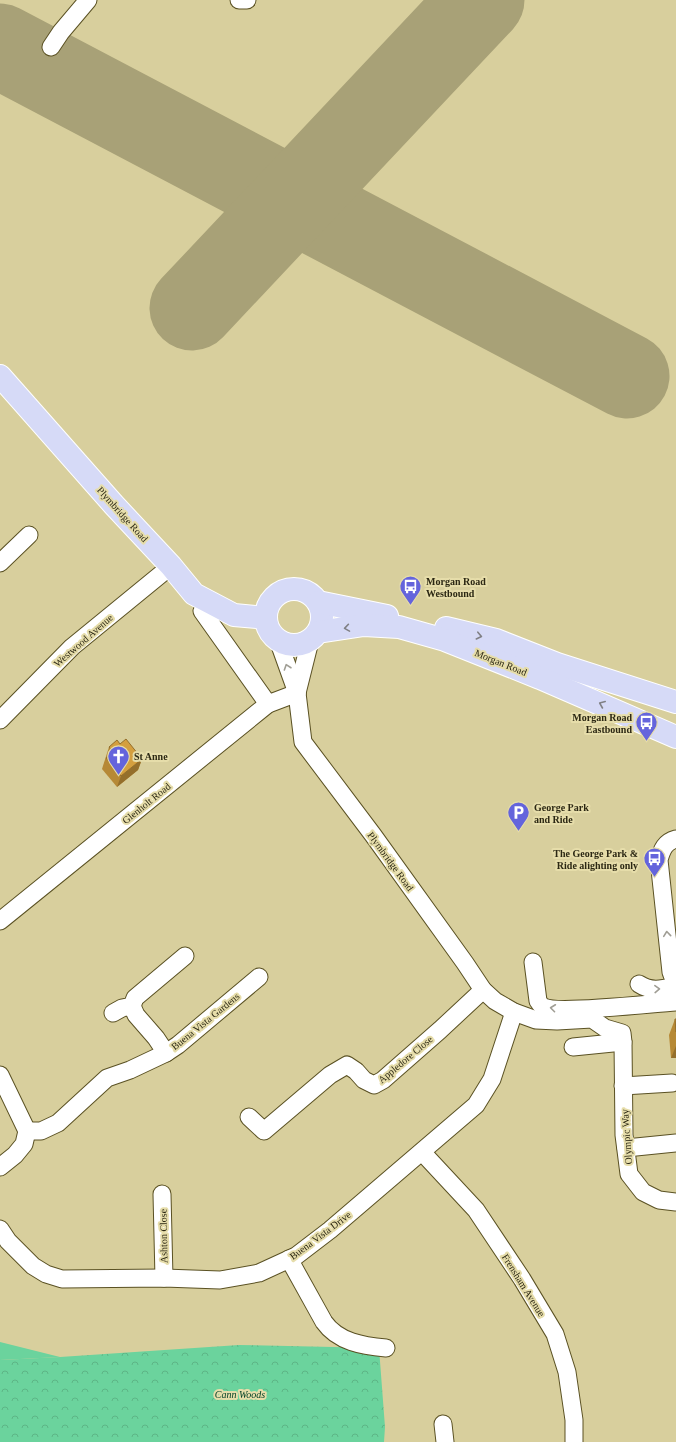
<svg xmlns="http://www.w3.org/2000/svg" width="676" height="1442" font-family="Georgia,serif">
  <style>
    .green { fill: #6bd39d }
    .forest { fill: url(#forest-crowns) }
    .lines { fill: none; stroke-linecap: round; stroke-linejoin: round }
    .runway { stroke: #a8a177; stroke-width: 85 }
    .minor-casing { stroke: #5a5123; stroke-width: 19 }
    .major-casing { stroke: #fff; stroke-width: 24 }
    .minor { stroke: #fff; stroke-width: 17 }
    .major { stroke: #d6daf7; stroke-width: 22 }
    .wall { fill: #b68936 }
    .shaded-wall { fill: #946f2c }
    .building { fill: #d49f3f; stroke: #946f2c }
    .oneway { stroke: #808085 }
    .oneway2 { stroke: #a09e95 }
    .labels { text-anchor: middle; stroke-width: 4; stroke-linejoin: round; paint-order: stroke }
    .street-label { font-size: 10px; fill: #2b2713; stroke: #e6ddaa }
    .poi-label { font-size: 10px; font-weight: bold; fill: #2b2713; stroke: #e6ddaa; text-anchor: start }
    .park-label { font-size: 10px; font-style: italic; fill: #004026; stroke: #e6ddaa }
  </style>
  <defs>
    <pattern id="forest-crowns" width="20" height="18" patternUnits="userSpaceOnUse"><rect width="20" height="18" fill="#6bd39d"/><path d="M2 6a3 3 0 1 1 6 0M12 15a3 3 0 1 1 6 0" fill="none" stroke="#5db586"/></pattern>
  </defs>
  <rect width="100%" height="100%" fill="#d8cf9d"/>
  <polygon class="green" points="0,1342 60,1357 0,1360"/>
  <polygon class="forest" points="239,1345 379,1348 385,1427 384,1442 0,1442 0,1360 60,1357"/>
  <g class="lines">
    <g class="runway">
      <polyline points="0,46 627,376"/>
      <polyline points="192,308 482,0"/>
    </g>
    <defs>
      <g id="minor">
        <polyline points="239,0 247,0"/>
        <polyline points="51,47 61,32 88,0"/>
        <polyline points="0,563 29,535"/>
        <polyline points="202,611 268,704"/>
        <polyline points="278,640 297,693 303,742 373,835 465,963 483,990 495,1001 514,1012 536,1020 557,1021 592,1019 605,1028 622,1033 623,1042 624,1135 629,1174 643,1192 659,1200 676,1202"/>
        <polyline points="297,693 310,641"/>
        <polyline points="0,720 72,647 171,566"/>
        <polyline points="0,921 268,704 297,693"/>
        <path d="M533,962L538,1001C540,1003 540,1005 542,1006C555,1015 655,1003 676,1002"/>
        <path d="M639,984C651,992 662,989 676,986L671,972L659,860C662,849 665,842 676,839"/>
        <polyline points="132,1006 136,1015 156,1038 166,1053"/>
        <polyline points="113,1013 122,1008 132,1006 135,998 185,956"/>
        <polyline points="573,1047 623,1042"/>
        <polyline points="0,1075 27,1131 24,1144 15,1155 0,1167"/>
        <polyline points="623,1086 672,1083"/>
        <polyline points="249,1117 264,1131 330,1075 347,1065 356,1071 364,1080 374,1085 383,1080 440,1030 483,990"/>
        <polyline points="27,1131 41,1131 58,1123 107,1078 130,1070 166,1053 178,1045 259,977"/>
        <polyline points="626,1148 676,1143"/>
        <polyline points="422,1152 476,1210 522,1279 555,1334 567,1372 574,1420 574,1442"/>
        <polyline points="162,1194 164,1278"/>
        <polyline points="0,1229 8,1241 33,1266 46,1274 62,1279 164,1278 220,1280 259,1273 296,1256 330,1230 476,1105 492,1079 514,1012"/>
        <path d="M289,1259L324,1322C338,1342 363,1346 386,1348"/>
        <polyline points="443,1424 445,1442"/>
      </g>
      <g id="major">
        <polyline points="0,376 114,505 171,566 194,594 234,615 266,618"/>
        <circle cx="294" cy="617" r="28"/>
        <polyline points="318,602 387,616"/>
        <polyline points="446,628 496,640 557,664 676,702"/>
        <polyline points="318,632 364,625 399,627 445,640 540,678 676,737"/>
      </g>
    </defs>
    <use href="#minor" class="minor-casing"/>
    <use href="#major" class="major-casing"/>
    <use href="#minor" class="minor"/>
    <use href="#major" class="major"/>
  </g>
  <g class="wall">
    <polygon points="120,744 142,759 138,770 117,787 102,769 109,747"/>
    <polygon points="675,1019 676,1019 676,1058 671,1058 669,1035"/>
  </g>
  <g class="shaded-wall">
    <polygon points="142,759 138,770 117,787 121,776"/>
    <polygon points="676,1046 676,1058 671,1058"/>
  </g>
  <g class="building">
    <polygon points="126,739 142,759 121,776 106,758 113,752 109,747 117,740 120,744"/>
    <polygon points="675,1019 676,1019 676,1032"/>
  </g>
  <defs><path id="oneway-chevron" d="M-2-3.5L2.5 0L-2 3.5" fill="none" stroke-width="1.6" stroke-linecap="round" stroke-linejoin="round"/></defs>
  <g class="oneway">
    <use href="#oneway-chevron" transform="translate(347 628) rotate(171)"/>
    <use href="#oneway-chevron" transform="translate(479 636) rotate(13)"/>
    <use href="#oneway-chevron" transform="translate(602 704) rotate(-157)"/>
  </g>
  <g class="oneway2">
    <use href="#oneway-chevron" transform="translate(287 667) rotate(-109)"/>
    <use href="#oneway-chevron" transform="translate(667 934) rotate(-96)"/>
    <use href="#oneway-chevron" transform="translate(657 989) rotate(-2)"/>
    <use href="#oneway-chevron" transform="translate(553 1008) rotate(-173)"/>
  </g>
  <defs>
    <symbol id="bus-pin" viewBox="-11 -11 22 30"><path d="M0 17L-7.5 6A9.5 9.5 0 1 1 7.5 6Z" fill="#6464dc" stroke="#e6ddaa"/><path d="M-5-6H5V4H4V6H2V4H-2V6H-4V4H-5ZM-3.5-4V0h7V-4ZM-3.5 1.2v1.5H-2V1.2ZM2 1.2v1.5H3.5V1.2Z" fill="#fff"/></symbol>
    <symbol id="church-pin" viewBox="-11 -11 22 30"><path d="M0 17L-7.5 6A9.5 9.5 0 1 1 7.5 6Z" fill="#6464dc" stroke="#e6ddaa"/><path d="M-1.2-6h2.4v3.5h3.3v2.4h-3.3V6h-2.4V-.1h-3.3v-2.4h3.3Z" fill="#fff"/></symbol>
    <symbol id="parking-pin" viewBox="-11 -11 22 30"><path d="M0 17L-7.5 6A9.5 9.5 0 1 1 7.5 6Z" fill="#6464dc" stroke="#e6ddaa"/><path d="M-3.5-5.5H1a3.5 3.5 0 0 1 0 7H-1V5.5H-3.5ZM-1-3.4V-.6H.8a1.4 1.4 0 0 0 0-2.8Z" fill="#fff"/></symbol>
  </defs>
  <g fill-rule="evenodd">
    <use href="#bus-pin" x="398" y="574" width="25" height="34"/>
    <use href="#bus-pin" x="634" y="710" width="25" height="34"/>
    <use href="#church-pin" x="106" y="744" width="25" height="34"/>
    <use href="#parking-pin" x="506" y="800" width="25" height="34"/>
    <use href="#bus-pin" x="642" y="846" width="25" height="34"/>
  </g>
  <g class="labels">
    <g class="street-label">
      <text transform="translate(123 514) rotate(48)" y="4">Plymbridge Road</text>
      <text transform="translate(83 640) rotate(-41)" y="4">Westwood Avenue</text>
      <text transform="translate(501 662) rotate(22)" y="4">Morgan Road</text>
      <text transform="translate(146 803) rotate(-39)" y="4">Glenholt Road</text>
      <text transform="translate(391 861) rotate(54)" y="4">Plymbridge Road</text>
      <text transform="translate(205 1021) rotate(-39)" y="4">Buena Vista Gardens</text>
      <text transform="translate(405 1059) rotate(-40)" y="4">Appledore Close</text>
      <text transform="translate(626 1137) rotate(-94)" y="4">Olympic Way</text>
      <text transform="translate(320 1235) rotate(-37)" y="4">Buena Vista Drive</text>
      <text transform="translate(163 1236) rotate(-91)" y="4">Ashton Close</text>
      <text transform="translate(524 1285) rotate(58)" y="4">Frensham Avenue</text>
    </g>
    <g class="poi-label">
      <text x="426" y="585">Morgan Road<tspan x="426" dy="12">Westbound</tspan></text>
      <text x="632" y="721" text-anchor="end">Morgan Road<tspan x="632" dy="12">Eastbound</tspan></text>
      <text x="134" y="760">St Anne</text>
      <text x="534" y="811">George Park<tspan x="534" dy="12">and Ride</tspan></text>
      <text x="638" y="857" text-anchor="end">The George Park &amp;<tspan x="638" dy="12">Ride alighting only</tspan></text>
    </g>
    <g class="park-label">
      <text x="240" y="1398">Cann Woods</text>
    </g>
  </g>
</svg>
